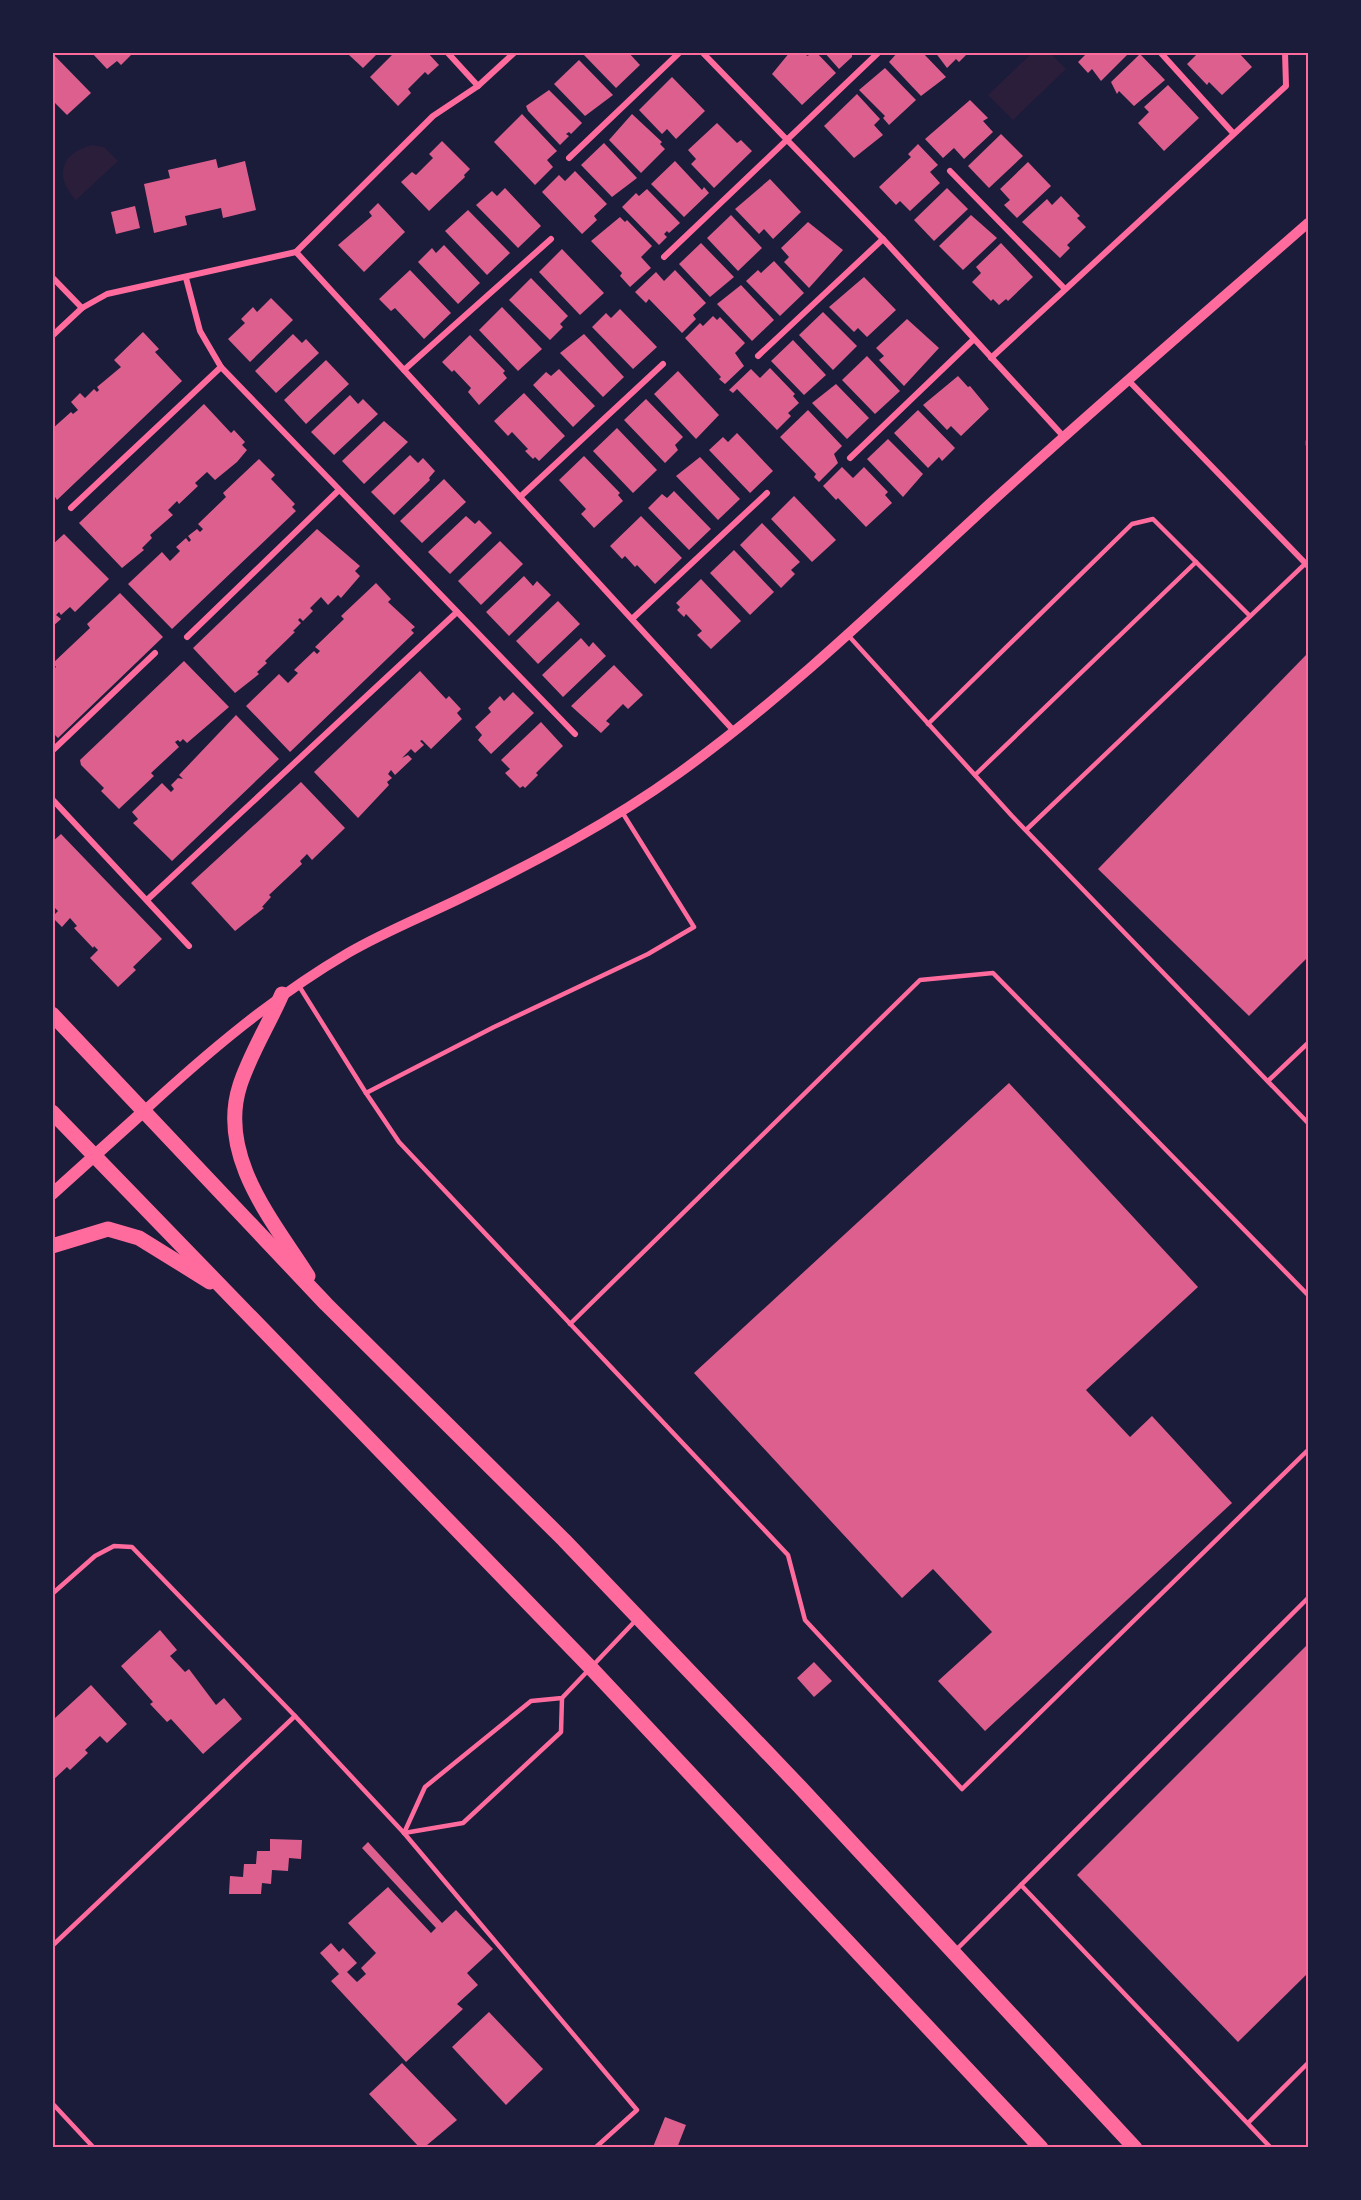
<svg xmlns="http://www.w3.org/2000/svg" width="1361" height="2200" font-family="Jost,sans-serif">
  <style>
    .green { fill: #2a1e3b }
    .building { fill: #dd5f8e }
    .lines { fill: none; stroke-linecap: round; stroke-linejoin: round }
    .service { stroke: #ff6b9d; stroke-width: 4.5 }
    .minor { stroke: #ff6b9d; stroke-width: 6 }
    .tertiary { stroke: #ff6b9d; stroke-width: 10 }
    .secondary { stroke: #ff6b9d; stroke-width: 12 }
    .primary { stroke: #ff6b9d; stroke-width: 15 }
    .neatline { fill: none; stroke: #ff6b9d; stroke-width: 2 }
  </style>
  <rect width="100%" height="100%" fill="#1b1b3a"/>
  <g class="green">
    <polygon points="1033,52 1050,53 1066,69 1013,120 988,95"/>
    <path d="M92,145L104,147L118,161L76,200C54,177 60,153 92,145Z"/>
  </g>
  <g class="building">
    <polygon points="91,52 134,52 121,65 117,61 107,69"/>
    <polygon points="351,52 379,52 363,68 349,55"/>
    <polygon points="395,52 427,52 439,65 428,75 425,72 408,89 411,93 398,106 370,77"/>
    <polygon points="585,52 628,52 640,65 616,88 583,54"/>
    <polygon points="790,52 804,52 807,56 816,52 836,73 802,105 772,74"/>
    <polygon points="824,52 852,52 852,57 839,69"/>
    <polygon points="898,52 922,52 946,77 921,96 889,62"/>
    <polygon points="935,52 969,52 959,62 956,59 947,68"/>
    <polygon points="1088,52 1130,52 1101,81 1092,69 1088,73 1078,62"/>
    <polygon points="1199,52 1238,52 1252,67 1222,95 1209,82 1207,85 1187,64"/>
    <polygon points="52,53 91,93 67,115 52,100"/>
    <polygon points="1140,54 1165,80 1134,106 1119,91 1117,94 1111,82"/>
    <polygon points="579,60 613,95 585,116 554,84"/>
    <polygon points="885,68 916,100 889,125 883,118 885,116 859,90"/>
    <polygon points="672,77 705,111 676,139 667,129 662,134 639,110"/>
    <polygon points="1168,85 1199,118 1164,151 1138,123 1149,112 1144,107"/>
    <polygon points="549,90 582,123 571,134 569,132 566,134 569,136 560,145 528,111 526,106"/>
    <polygon points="857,94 880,119 874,125 883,135 854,158 824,126"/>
    <polygon points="970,100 988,118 983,121 993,132 964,159 954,148 943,158 925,139"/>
    <polygon points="522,114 557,151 547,160 553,167 535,185 494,142"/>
    <polygon points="632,114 662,142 660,144 665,149 641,173 609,140"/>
    <polygon points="717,123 737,143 741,140 752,151 714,188 691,164 696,159 688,150"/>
    <polygon points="1001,134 1023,156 989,188 968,166"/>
    <polygon points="442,141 470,169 464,175 465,177 429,211 401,182 412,172 416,175 433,158 429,154"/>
    <polygon points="604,143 637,178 612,197 581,165"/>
    <polygon points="918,144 938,165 930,172 940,183 910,211 900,201 896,205 879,187 911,157 908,154"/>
    <polygon points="216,159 218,168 245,161 256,210 223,218 221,208 185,216 187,225 154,233 144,184 170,178 168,170"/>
    <polygon points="675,161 702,190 704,187 709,193 684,217 651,184"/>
    <polygon points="1028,162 1051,186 1017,218 1004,205 1010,200 1000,189"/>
    <polygon points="575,171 607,204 594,216 597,220 582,234 542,192 559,175 565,181"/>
    <polygon points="770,179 801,212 773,239 764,229 759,234 735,209"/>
    <polygon points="505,188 541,226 518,248 476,205 492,191 497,196"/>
    <polygon points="947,188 968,209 934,241 914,220"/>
    <polygon points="647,189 680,223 669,233 667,231 664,234 667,237 659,245 622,207 636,193 639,196"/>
    <polygon points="1061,196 1080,216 1077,218 1086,227 1067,245 1070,248 1060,258 1022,222 1047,199 1052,205"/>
    <polygon points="378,203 405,232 364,272 338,245 372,216 369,212"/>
    <polygon points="135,206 140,228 116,234 111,212"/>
    <polygon points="468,210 510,253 487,275 445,231"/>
    <polygon points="731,215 762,248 738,271 707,238"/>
    <polygon points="971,215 997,238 963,270 939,246"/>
    <polygon points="620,217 625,222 627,220 652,246 641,257 651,268 630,287 620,276 622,273 591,241"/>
    <polygon points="808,222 843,250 809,288 784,262 789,257 781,248"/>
    <polygon points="701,243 734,277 710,297 679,264"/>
    <polygon points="1001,243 1033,277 1008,301 1006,299 999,305 993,299 991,301 972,282 981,273 976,267"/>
    <polygon points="444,245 480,283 458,304 418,262 432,248 436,253"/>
    <polygon points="562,249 604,293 580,315 539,272"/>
    <polygon points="774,261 804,293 780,316 746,281 758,270 761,273"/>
    <polygon points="410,270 451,313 424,339 395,308 391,311 379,299"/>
    <polygon points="675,270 706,303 693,315 696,319 682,333 649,299 646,303 635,292 656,272 664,281"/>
    <polygon points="864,277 896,310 867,337 858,328 854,332 829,307"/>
    <polygon points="531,278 568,316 560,324 563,327 550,340 509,300"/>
    <polygon points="741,285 774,320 752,341 717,304"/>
    <polygon points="271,298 293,320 250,362 228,339 245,323 241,319 253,307 257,312"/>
    <polygon points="502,307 542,349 518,371 479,330"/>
    <polygon points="620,309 657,347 633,369 592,327 606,313 611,318"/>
    <polygon points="823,312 857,346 833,370 799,335"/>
    <polygon points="713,316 717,320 720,317 745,343 735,353 744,366 725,384 719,379 721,377 685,338 700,323 703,326"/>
    <polygon points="907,319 939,348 904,386 879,360 884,356 876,348"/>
    <polygon points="143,332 159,349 155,352 182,381 57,500 55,497 52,499 52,429 71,412 73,414 78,410 71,402 80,393 85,398 94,389 97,392 99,390 97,387 121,367 114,360"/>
    <polygon points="293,334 302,343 306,339 319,353 276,393 255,371"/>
    <polygon points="584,334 624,377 603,397 560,353"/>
    <polygon points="470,335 505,371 503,373 507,378 479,405 468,392 471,388 454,370 452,372 442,362"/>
    <polygon points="793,340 826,375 804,395 771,361"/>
    <polygon points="867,356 900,391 875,414 842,380"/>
    <polygon points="326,360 349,384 306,424 284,400"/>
    <polygon points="770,368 795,394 793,396 799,403 788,413 791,416 777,430 737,389 733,393 729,390 751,369 760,378"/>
    <polygon points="559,369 595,406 573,427 533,385 546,372 551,376"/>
    <polygon points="678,371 719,415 696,439 654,394"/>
    <polygon points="958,376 968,387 970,386 989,409 961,436 951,426 947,430 923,405"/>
    <polygon points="836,384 869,418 847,439 812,403"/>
    <polygon points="524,393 565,436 539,461 535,457 533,459 525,451 528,449 512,432 508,436 494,421"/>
    <polygon points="350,395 358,404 363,399 378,414 334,455 311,432"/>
    <polygon points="646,399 683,437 675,445 678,450 665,463 624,420"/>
    <polygon points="204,404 231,433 234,430 245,442 242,445 247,450 237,462 215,480 207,472 195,483 198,486 179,504 177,501 168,510 173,515 150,535 152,538 142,548 144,550 122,568 79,523"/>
    <polygon points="808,410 842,446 834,454 838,463 819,482 814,477 816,474 780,437"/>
    <polygon points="918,410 955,448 942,461 939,457 928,468 894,433"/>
    <polygon points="384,421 408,442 364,484 342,461"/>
    <polygon points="617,428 657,470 633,493 593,451"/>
    <polygon points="737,433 773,471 750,493 709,450 723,437 728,442"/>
    <polygon points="888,439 923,474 903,497 867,459"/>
    <polygon points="410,455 418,463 423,458 435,471 429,478 430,480 394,515 371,492"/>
    <polygon points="584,456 620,493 618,495 623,501 594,528 581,514 586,509 559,480"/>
    <polygon points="700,457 740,499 718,520 676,476"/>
    <polygon points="259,459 275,475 271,479 295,504 292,507 296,511 172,629 128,584 162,552 170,561 180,551 176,547 186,538 189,542 191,540 188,536 197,529 200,532 203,529 198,524 226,497 223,493"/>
    <polygon points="842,467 853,478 864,467 888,492 885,495 892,503 866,527 838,498 836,500 823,486"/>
    <polygon points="444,479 466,502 422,543 400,521"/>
    <polygon points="674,491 711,529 689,550 648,508 662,494 667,498"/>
    <polygon points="794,496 836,540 812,562 771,519"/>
    <polygon points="466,516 475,524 479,520 492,533 450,574 428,552"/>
    <polygon points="641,516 682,558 655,584 637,565 635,567 625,556 622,559 610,546"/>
    <polygon points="762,523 800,562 791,570 795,574 781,588 740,545"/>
    <polygon points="317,529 360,566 355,571 360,576 341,598 338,595 328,605 321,597 310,608 313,611 303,621 300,618 298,620 301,623 293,631 295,632 265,661 267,663 257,672 259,674 235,693 193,648"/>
    <polygon points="64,534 109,579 75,612 70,607 61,615 59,612 56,615 61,619 52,627 52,545"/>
    <polygon points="500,541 523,564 481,605 458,581"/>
    <polygon points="734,550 774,592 750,615 710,573"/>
    <polygon points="524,576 533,586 537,581 551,595 509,636 486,612"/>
    <polygon points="701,579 741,621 711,649 697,635 702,631 686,614 684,617 677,610 680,607 676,603"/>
    <polygon points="376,583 391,599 388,602 415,627 411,630 414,633 290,752 246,706 279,674 288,683 298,673 294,670 314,651 317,654 320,651 315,647 344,619 341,616"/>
    <polygon points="120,593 163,637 58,738 52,732 52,670 56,667 53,663 90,628 87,624"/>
    <polygon points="558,601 580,624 538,664 516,641"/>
    <polygon points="581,638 589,647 593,642 606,656 563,697 542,675"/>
    <polygon points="1307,654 1308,957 1249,1016 1098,869"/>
    <polygon points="184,661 229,707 187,743 183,739 180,742 178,740 175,742 179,747 151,773 154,776 119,809 101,791 104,788 81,765 80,760"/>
    <polygon points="614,665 643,695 628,709 623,704 606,721 610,724 601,733 571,706"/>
    <polygon points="420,671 446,699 449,696 461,709 457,713 462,719 431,749 422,740 420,741 424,745 415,753 411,749 402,758 408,755 412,759 395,775 391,770 388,774 392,778 387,782 389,785 358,818 314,772"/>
    <polygon points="513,692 534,713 491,754 478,740 482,735 475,727 491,712 488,708 500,696 504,701"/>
    <polygon points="236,715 279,759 172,861 133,823 138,819 132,812 162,783 171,792 174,789 171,785 178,778 183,779 179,775"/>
    <polygon points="541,722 563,746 536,773 538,775 525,788 523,786 520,788 505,773 510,769 501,760"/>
    <polygon points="301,782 345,828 312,860 307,854 300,861 302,864 269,895 271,897 262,907 264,908 235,931 191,883"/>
    <polygon points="61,834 162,939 133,967 136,970 118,987 90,958 98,950 94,946 93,948 74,928 77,926 70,918 62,927 52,917 58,911 52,905 52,842"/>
    <polygon points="1009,1083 1198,1287 1086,1390 1130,1437 1152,1416 1232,1503 985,1731 938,1681 992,1632 933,1569 902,1598 694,1373"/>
    <polygon points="160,1630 177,1650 170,1656 185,1672 189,1669 216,1705 224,1698 242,1719 203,1754 171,1719 167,1722 150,1704 153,1702 121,1666"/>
    <polygon points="1308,1644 1308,1973 1238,2042 1077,1875"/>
    <polygon points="814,1662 832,1681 814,1697 797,1678"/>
    <polygon points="91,1685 127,1724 107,1743 100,1736 85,1750 88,1753 70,1770 67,1767 52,1781 52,1715 55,1718"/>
    <polygon points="270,1839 302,1840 301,1859 289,1858 288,1871 272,1870 271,1884 262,1883 261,1894 229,1894 230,1876 243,1877 244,1864 256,1864 257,1851 270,1851"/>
    <polygon points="368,1842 442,1923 456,1910 493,1949 467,1973 478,1985 457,2004 463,2009 406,2062 331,1981 339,1974 320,1953 331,1943 339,1952 343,1948 357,1963 347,1972 357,1982 366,1974 361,1968 376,1953 348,1923 388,1887 431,1933 436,1928 362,1848"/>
    <polygon points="489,2012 543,2069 506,2105 452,2047"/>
    <polygon points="402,2063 457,2120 427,2145 430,2148 420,2148 369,2094"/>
    <polygon points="665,2117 686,2125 677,2148 653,2147"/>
  </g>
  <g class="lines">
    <g class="service">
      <polyline points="1308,441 1308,445"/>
      <polyline points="847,634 1012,816 1308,1123"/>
      <polyline points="928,724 1132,524 1153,519 1250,616"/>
      <polyline points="975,775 1196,562"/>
      <polyline points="1026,830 1308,561"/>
      <polyline points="299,986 366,1093 494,1027 648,954 694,927 622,812"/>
      <polyline points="1268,1081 1308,1043"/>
      <polyline points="366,1093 399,1142 788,1555 805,1620 962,1789 1308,1450"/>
      <polyline points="570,1324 920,980 993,973 1308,1295"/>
      <polyline points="52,1594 95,1556 114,1546 132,1547 295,1716"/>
      <polyline points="404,1833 425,1787 531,1701 562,1698 637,1619"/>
      <polyline points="404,1833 463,1823 561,1732 562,1698"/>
      <polyline points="1021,1885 1271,2148"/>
      <polyline points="52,1946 295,1716 404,1833 637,2110 595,2148"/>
      <polyline points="955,1951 1308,1598"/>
      <polyline points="52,2103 94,2148"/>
      <polyline points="1248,2123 1308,2063"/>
    </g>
    <g class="minor">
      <polyline points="447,52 478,86"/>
      <polyline points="702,52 883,239 1064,437"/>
      <polyline points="1160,52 1233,133"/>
      <polyline points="569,158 680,52"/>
      <polyline points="950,171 1065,289"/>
      <polyline points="296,252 734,731"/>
      <polyline points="664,257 879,52"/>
      <polyline points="52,277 82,308"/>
      <polyline points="186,278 200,331 221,367 575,734"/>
      <polyline points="52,336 82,308 107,294 296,252 433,116 478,86 515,52"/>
      <polyline points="758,356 883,239"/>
      <polyline points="991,358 1286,86 1285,52"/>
      <polyline points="404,370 551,239"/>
      <polyline points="1128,380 1308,566"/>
      <polyline points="850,458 974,339"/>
      <polyline points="520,497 663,364"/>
      <polyline points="71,508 221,367"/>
      <polyline points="632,619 767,493"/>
      <polyline points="187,637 339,490"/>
      <polyline points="52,751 155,653"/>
      <polyline points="52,799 189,946"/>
      <polyline points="147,900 457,612"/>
    </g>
    <path class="tertiary" d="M144,1111C208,1052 273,997 348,953C384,932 424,916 461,898C537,861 611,822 679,773C793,691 894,591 997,497C1099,404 1204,314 1308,223"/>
    <polyline class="secondary" points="52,1194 144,1111"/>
    <g class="primary">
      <path d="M282,994C269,1024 250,1054 240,1085C217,1156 273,1221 308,1276"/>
      <polyline points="52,1014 326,1304 564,1540 800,1787 1135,2148"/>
      <polyline points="52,1112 591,1668 1041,2148"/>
      <polyline points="52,1246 108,1229 139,1238 210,1282"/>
    </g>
  </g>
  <rect width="1361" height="2200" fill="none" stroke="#1b1b3a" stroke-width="108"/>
  <rect x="54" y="54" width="1253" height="2092" class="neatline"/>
</svg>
